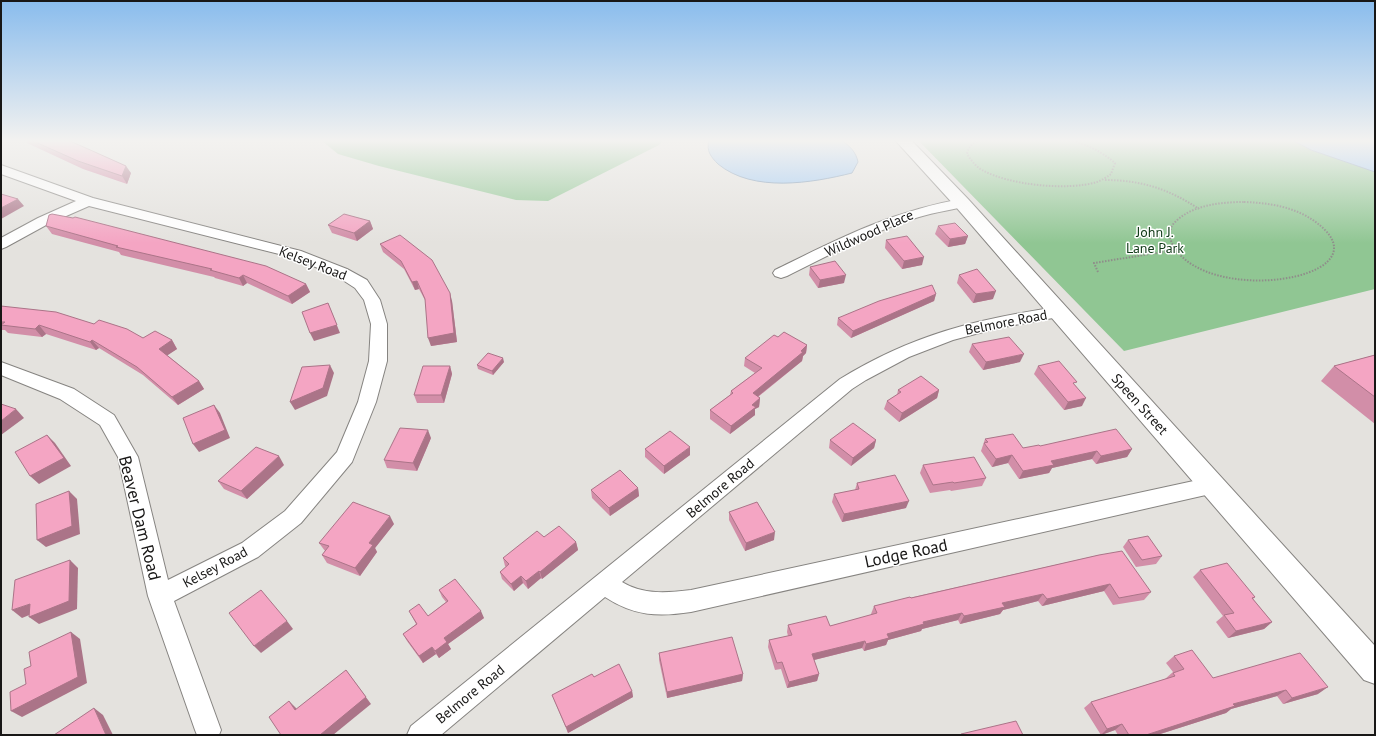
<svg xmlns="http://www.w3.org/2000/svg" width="1376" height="736" font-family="'PT Sans',sans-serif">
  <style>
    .green { fill: #90c693 }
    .water { fill: #9bc7f5; stroke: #7492b2 }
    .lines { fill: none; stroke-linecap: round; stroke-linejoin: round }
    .street-casing { stroke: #868481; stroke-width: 2 }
    .secondary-casing { stroke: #868481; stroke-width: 2 }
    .path { stroke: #8f8d8a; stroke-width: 2; stroke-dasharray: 1.5 1.5; stroke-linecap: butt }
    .street { fill: #fff; fill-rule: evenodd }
    .secondary { fill: #fff; fill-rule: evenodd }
    .wall { fill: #d28ea8 }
    .shaded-wall { fill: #ab7488 }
    .building { fill: #f4a5c3; stroke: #ab7488 }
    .labels { text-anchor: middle; stroke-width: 3; stroke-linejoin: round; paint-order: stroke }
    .park-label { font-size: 14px; fill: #0f3a16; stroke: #fff }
    .street-label { font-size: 14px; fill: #181716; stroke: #fff }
    .near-street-label { font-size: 17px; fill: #181716; stroke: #fff }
  </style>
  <rect width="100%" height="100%" fill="#e4e2de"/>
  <g class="green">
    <polygon points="321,140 664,140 659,145 548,201 516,200 379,166 338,154"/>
    <polygon points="918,140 1292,140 1311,150 1375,172 1375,289 1124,351"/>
  </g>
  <g class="water">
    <path d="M709,140H841C850,146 856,152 858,162L852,173C812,183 753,193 718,164C711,157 706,151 709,140Z"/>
    <polygon points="1292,140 1375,140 1375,172 1311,150"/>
  </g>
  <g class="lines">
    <defs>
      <g id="street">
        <polygon points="1,165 93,198 301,251 347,269 367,280 380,300 387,324 387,361 376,402 352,462 301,523 258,557 174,601 221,730 219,735 197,735 195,730 148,596 118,457 100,425 60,399 1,375 1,362 74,389 114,415 138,457 168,580 242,543 285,511 337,452 358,402 369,361 371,324 364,300 355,288 335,275 291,257 89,206 48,224 6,247 1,249 1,238 38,218 76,201 1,174"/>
        <path d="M962,199L967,200L969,203L967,206C951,210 935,212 919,217C872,231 830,255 787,276L781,278L775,276L773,273L775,270C838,239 892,211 962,199Z"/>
        <path d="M1058,307L1064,308L1066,312L1064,316L998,328L953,340L909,357L866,380L852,389L622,582C644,595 666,593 691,590L1212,477L1219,480L1222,486L1219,492L691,612C658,617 634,616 605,597L441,735H407L411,726L840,379C912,335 975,319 1058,307Z"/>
      </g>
      <polygon id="secondary" points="895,140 911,140 968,199 1375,646 1375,684 1364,680 956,207"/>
    </defs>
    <use href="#street" class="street-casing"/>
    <use href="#secondary" class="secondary-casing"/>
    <g class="path">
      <path d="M983,140C974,142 969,145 967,154C971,160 975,166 982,170C1009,185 1067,191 1097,182C1102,180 1107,177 1111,174L1115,163C1101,151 1086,144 1069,140"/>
      <path d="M1105,180C1141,180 1169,189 1199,209"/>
      <path d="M1244,202C1273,203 1303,208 1325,230C1374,280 1210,305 1174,247C1169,239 1168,229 1175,222C1192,205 1221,202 1244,202Z"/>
      <polyline points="1098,272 1094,263 1175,250"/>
    </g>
    <use href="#street" class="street"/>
    <use href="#secondary" class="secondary"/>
  </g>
  <g class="wall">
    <polygon points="25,140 68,140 131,173 127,184 83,169 27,143"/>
    <polygon points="370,221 373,229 357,241 332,233 328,225"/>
    <polygon points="46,226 306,284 310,292 292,304 247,283 243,286 215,278 214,277 121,255 119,252 52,234"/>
    <polygon points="938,226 968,236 965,244 948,247 935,234"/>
    <polygon points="886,240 922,265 902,269 885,248"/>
    <polygon points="380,244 452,301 457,342 431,346 426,302 419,289 415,290 404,269 383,252"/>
    <polygon points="810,267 844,283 818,288 809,275"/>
    <polygon points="959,275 993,299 973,303 957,283"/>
    <polygon points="936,294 934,301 851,338 837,325 838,318"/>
    <polygon points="1,306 94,324 143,338 172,340 177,349 167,355 199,381 204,389 178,405 143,375 99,348 96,350 46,334 42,337 8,333 5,330 1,330"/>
    <polygon points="778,337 807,345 806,353 803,356 802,361 758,397 760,398 759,407 755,409 755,415 730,434 710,419 710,410 730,395 731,391 755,373 744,366 745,358"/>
    <polygon points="972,344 1020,362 983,370 969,352"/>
    <polygon points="1375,355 1375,424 1321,381 1334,366"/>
    <polygon points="504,362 493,375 478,369 477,365"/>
    <polygon points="450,366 452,374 444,403 417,403 414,395"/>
    <polygon points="1038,366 1076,386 1082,406 1064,410 1034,374"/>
    <polygon points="898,390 939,390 937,398 899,422 884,409 887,401 897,395"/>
    <polygon points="431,438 417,471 387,468 384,460"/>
    <polygon points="985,439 1023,448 1040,446 1132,449 1127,457 1096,464 1092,459 1052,468 1049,473 1019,479 1008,463 992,467 981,451"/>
    <polygon points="830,440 876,440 874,448 851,466 829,448"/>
    <polygon points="645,449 690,455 664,474 645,457"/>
    <polygon points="284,465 247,499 224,489 218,481"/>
    <polygon points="923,465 986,478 982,486 951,491 950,490 930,493 920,473"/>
    <polygon points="857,483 906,508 842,522 832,502 834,494 855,490"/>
    <polygon points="638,488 639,496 610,516 592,498 591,490"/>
    <polygon points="729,512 774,540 745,551 729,520"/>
    <polygon points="394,524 375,548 377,552 360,576 327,563 322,555 325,551 319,543"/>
    <polygon points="544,537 576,542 578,550 542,579 541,578 528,589 523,583 514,591 502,579 500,572 506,567 505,566 503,558"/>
    <polygon points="1128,540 1162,556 1156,564 1136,567 1123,547"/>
    <polygon points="1099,555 1151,592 1144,600 1113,605 1104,591 1042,606 1038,601 1003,610 1000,614 960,624 958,620 922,629 921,631 888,640 886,645 864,651 862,648 814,660 819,674 817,681 787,688 781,669 775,670 768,647 769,640 788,636 787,632 788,625 830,626 872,615 871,614 874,606"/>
    <polygon points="1200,570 1255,597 1253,599 1272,622 1264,629 1228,638 1216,622 1223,616 1193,577"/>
    <polygon points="439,590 484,618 448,644 451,649 439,658 436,654 423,663 407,641 403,634 416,624 409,611 428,616 446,602 442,597"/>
    <polygon points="659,653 743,674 742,681 667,698 659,660"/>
    <polygon points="1174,656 1213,678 1318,694 1283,704 1277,696 1231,709 1226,713 1157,735 1118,735 1115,730 1101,735 1084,708 1091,702 1165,679 1173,672 1166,663"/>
    <polygon points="594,677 632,691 633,697 568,733 552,695"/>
  </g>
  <g class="shaded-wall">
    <polygon points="126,166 131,173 127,184 122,176"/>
    <polygon points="18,199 24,206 1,219 1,208"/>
    <polygon points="370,221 373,229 357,241 354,233"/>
    <polygon points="968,236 965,244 948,247 950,239"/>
    <polygon points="924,257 922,265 902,269 904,261"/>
    <polygon points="243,275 247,283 243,286 239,278"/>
    <polygon points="846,275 844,283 818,288 820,280"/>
    <polygon points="417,281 419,289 415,290 412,282"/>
    <polygon points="306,284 310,292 292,304 288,296"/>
    <polygon points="996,291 993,299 973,303 976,294"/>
    <polygon points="450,293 452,301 457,342 431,346 428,338"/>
    <polygon points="936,294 934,301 851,338 853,331"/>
    <polygon points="328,303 340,333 314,341 310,333"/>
    <polygon points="39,325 46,334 42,337 35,329"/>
    <polygon points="92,340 99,348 96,350 90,342"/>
    <polygon points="172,340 177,349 165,357 159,349"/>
    <polygon points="807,345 806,353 803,356 802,361 752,401 753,393"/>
    <polygon points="1024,354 1020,362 983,370 986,362"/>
    <polygon points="503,358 504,362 493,375 492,371"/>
    <polygon points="330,365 334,373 327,396 295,410 290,402"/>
    <polygon points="450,366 452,374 444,403 441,395"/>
    <polygon points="199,381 204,389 178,405 172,397"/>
    <polygon points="939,390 937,398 899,422 902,413"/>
    <polygon points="760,398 759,407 755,409 755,415 730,434 731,426 752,405"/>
    <polygon points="1086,398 1082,406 1064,410 1068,402"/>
    <polygon points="214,405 220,413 230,438 199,452 193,444"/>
    <polygon points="16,409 24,418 1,435 1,421"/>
    <polygon points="428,430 431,438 417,471 413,463"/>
    <polygon points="47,435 55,443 71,466 39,484 30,476"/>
    <polygon points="876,440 874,448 851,466 853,458"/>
    <polygon points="690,447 690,455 664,474 664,466"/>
    <polygon points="1132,449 1127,457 1096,464 1101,456"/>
    <polygon points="1097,451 1092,459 1052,468 1049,473 1019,479 1023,471 1051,461"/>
    <polygon points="1012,455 1008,463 992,467 996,459"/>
    <polygon points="279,456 284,465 247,499 241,491"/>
    <polygon points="638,488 639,496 610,516 609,508"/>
    <polygon points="69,491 77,499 80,534 46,547 37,540"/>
    <polygon points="909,501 906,508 842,522 844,514"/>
    <polygon points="390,516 394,524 375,548 377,552 360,576 355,568 369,543"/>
    <polygon points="775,532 774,540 745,551 746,543"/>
    <polygon points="576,542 578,550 542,579 540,572"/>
    <polygon points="70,560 78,568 77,609 39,624 29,617"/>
    <polygon points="539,571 541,578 528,589 526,581"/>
    <polygon points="521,576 523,583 514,591 511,584"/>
    <polygon points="1110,584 1104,591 1042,606 1047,599"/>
    <polygon points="1043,594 1038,601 1003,610 1000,614 960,624 964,616 1002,603"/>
    <polygon points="30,604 39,611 22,618 12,610"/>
    <polygon points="481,611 484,618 448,644 451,649 439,658 435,651 444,638"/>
    <polygon points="962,613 958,620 922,629 921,631 888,640 886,645 864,651 866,644 887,634 923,622"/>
    <polygon points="287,621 293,629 261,653 254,646"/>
    <polygon points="1272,622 1264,629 1228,638 1236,631"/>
    <polygon points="71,632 80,639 87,683 22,717 11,711"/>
    <polygon points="865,641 862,648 810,661 812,654"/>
    <polygon points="432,647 436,654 423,663 419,656"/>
    <polygon points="346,670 371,704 333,735 320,735"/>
    <polygon points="743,674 742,681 667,698 667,692"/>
    <polygon points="819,674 817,681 787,688 789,682"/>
    <polygon points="1328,687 1318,694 1283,704 1292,698"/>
    <polygon points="1286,690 1277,696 1231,709 1226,713 1157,735 1146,735 1233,704"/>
    <polygon points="632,691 633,697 568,733 566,727"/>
    <polygon points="289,701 296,708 301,716 295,710"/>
    <polygon points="94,708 103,715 113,735 106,735"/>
    <polygon points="1122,724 1115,730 1101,735 1107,729"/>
  </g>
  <g class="building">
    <polygon points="31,140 68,140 126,166 122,176 78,161"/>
    <polygon points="1,194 18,199 1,208"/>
    <polygon points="52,214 73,218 75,217 266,266 306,284 288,296 243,275 239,278 210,270 212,269 116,247 118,246 46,226 49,215"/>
    <polygon points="344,214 370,221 354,233 328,225"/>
    <polygon points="955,223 968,236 950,239 938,226"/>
    <polygon points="400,235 432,260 450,293 454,333 428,338 425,299 417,281 412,282 401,261 380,244"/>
    <polygon points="907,236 924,257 904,261 886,240"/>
    <polygon points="835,261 846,275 820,280 810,267"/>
    <polygon points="977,269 996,291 976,294 959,275"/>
    <polygon points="932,285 936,294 853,331 838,318 879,301"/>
    <polygon points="328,303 337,325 310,333 302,312"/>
    <polygon points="1,306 56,312 94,324 99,320 127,329 143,338 155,331 172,340 159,349 199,381 172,397 137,367 92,340 90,342 39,325 35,329 1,325 5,322 1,322"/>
    <polygon points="784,332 807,345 801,351 803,352 753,393 760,398 752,405 756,407 731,426 710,410 733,393 731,391 762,368 745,358 774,335 778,337"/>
    <polygon points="1009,337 1024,354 986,362 972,344"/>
    <polygon points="488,353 503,358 492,371 477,365"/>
    <polygon points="1375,355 1375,397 1334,366"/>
    <polygon points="1059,361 1077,382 1073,383 1086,398 1068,402 1038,366"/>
    <polygon points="330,365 323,388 290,402 302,367"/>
    <polygon points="423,366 450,366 441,395 414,395"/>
    <polygon points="921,376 939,390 902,413 887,401 901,392 898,390"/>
    <polygon points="1,404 16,409 1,421"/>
    <polygon points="214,405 225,430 193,444 183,418"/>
    <polygon points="853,423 876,440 853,458 830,440"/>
    <polygon points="400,428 428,430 413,463 384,460"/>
    <polygon points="1116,429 1132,449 1101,456 1097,451 1051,461 1054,465 1023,471 1012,455 996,459 984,443 988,442 985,439 1013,434 1023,448 1039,445 1040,446"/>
    <polygon points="670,431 690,447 664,466 645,449"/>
    <polygon points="47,435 64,458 30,476 15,452"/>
    <polygon points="256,447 279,456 241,491 218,481"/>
    <polygon points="974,457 986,478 954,483 953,482 933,485 923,465"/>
    <polygon points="620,470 638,488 609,508 591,490"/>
    <polygon points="895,475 909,501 844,514 834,494 859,489 857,483"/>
    <polygon points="69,491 72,526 37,540 36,504"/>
    <polygon points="353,502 390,516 369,543 373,545 355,568 322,555 329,546 319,543"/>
    <polygon points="757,502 775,532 746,543 729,512"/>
    <polygon points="559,526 576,542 540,572 539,571 526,581 521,576 511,584 500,572 509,564 503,558 537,531 544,537"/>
    <polygon points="1148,536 1162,556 1142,560 1128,540"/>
    <polygon points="1122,551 1151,592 1119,598 1110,584 1047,599 1043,594 1002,603 1005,607 964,616 962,613 923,622 924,624 887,634 889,638 866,644 865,641 812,654 819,674 789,682 782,662 777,663 769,640 792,635 788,625 826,616 830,626 877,613 874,606 910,597 911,598 1099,555"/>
    <polygon points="70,560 69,601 29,617 30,604 12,610 15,580"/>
    <polygon points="1227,563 1255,597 1252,598 1272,622 1236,631 1224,615 1234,613 1200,570"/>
    <polygon points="455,579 481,611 444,638 447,642 435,651 432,647 419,656 403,634 417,624 409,611 419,604 428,616 448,601 439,590"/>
    <polygon points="261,590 287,621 254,646 229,613"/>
    <polygon points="71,632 78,677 11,711 10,692 26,684 24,669 31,666 29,652"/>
    <polygon points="732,637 743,674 667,692 659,653"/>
    <polygon points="1192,650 1213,678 1300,653 1328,687 1292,698 1286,690 1233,704 1235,706 1146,735 1129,735 1122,724 1107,729 1091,702 1175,676 1173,673 1184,669 1174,656"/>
    <polygon points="619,664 632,691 566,727 552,695 592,674 594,677"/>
    <polygon points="346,670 366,697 320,735 281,735 269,717 289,701 295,710"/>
    <polygon points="94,708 106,735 54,735"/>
    <polygon points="1016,721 1023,735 961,735 961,734"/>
  </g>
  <linearGradient id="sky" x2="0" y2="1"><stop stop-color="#89bced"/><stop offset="0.58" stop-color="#f3f2f0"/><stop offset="1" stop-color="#f3f2f0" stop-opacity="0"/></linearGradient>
  <rect width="1376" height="243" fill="url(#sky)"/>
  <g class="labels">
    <g class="park-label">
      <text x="1155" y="237">John J.<tspan x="1155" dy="16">Lane Park</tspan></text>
    </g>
    <g class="street-label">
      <text transform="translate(869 233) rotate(-24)" y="5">Wildwood Place</text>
      <text transform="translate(313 263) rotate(21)" y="5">Kelsey Road</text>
      <text transform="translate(1006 322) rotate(-11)" y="5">Belmore Road</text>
      <text transform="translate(1140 404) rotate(48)" y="5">Speen Street</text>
      <text transform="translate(720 488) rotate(-40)" y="5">Belmore Road</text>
      <text transform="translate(215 567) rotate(-28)" y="5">Kelsey Road</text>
      <text transform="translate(470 694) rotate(-39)" y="5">Belmore Road</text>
    </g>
    <g class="near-street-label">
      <text transform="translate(140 518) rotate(76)" y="6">Beaver Dam Road</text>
      <text transform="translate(906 553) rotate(-12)" y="6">Lodge Road</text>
    </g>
  </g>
  <rect width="1376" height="736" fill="none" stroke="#181716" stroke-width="4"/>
</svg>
